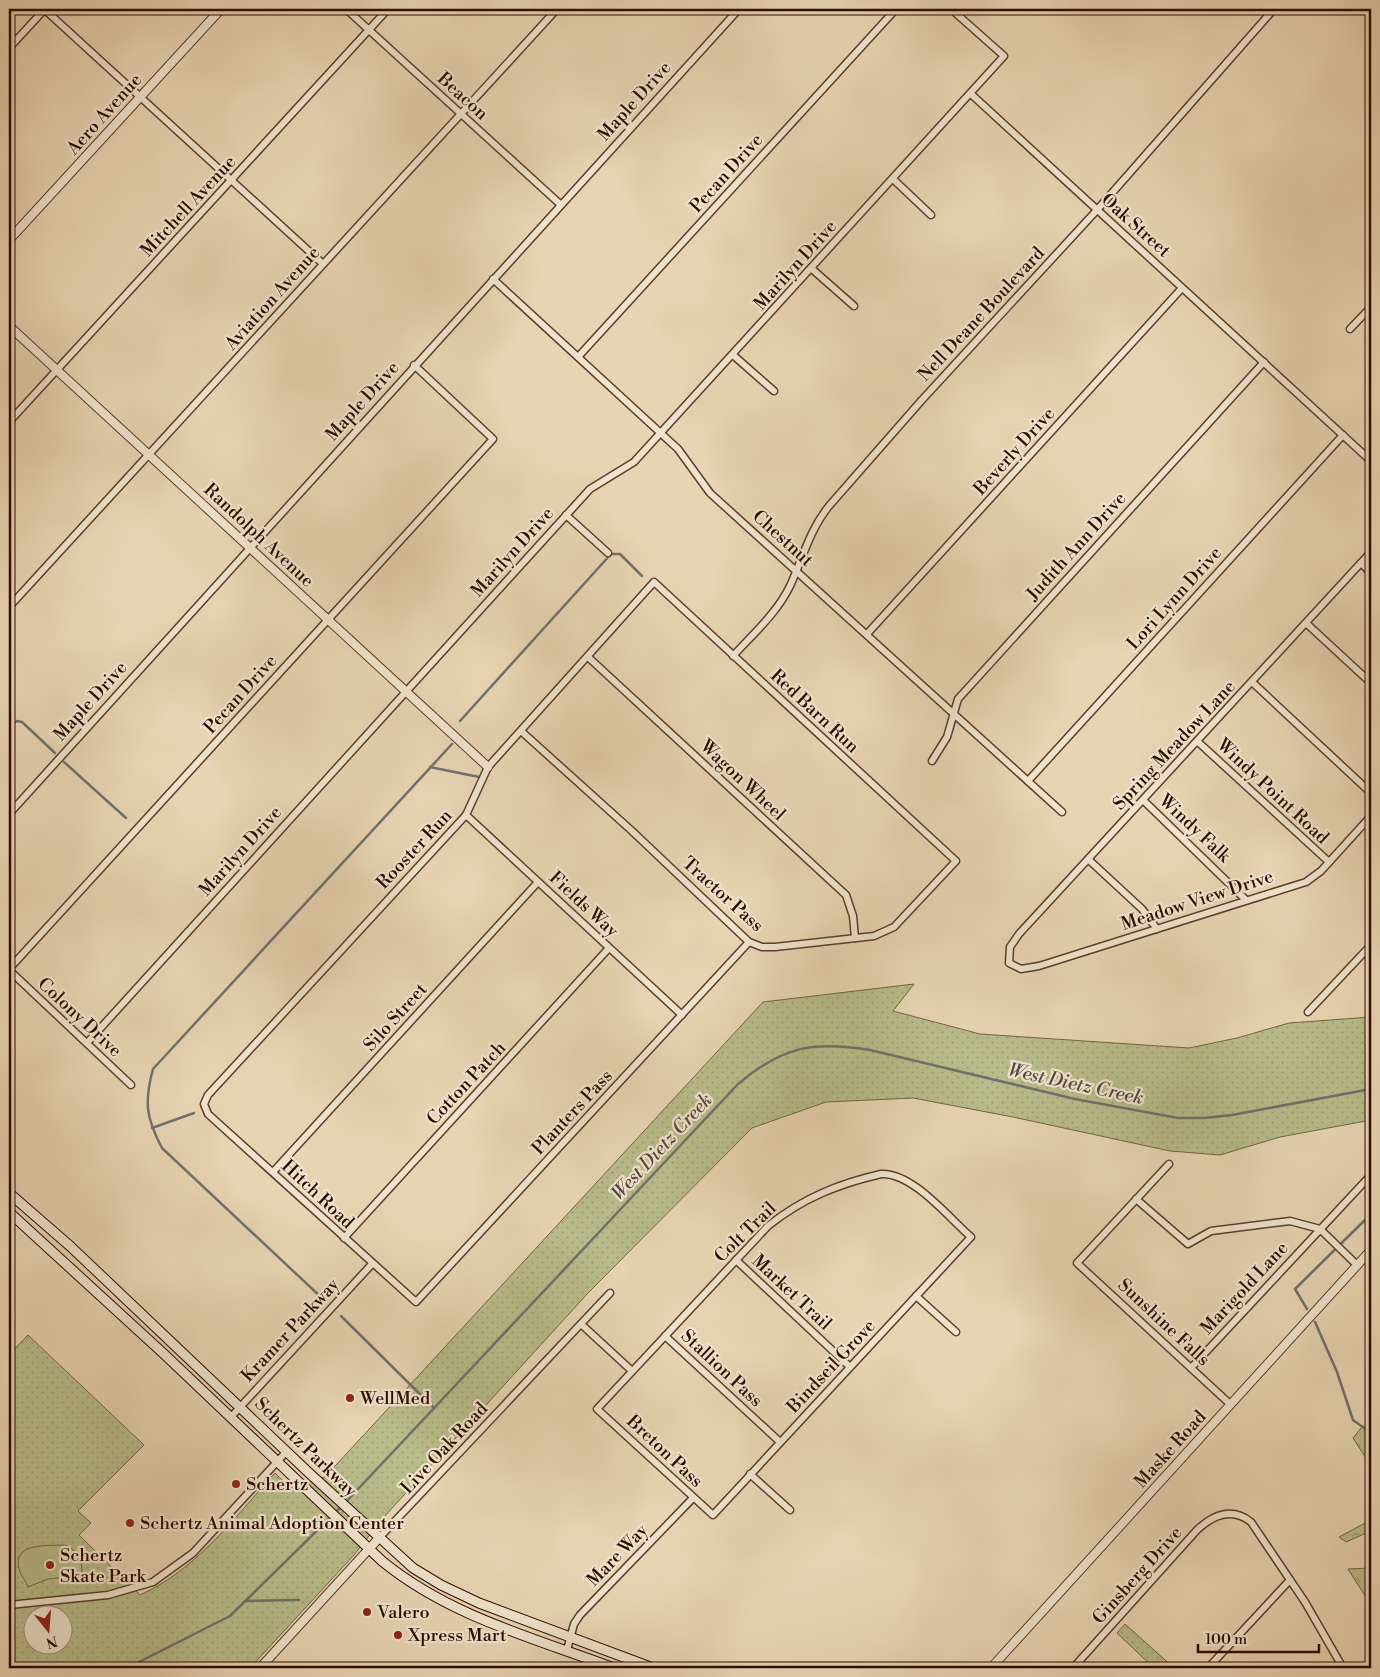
<svg xmlns="http://www.w3.org/2000/svg" width="1380" height="1677" font-family="'Libre Bodoni',serif">
  <style>
    .forest { fill: url(#forest-crowns); stroke: #726446 }
    .park { fill: url(#park-dots); stroke: #726446; fill-rule: evenodd }
    .pitch { fill: #b8bc8a; stroke: #726446 }
    .lines { fill: none; stroke-linecap: round; stroke-linejoin: round }
    .stream { stroke: #6f716e; stroke-width: 2.5 }
    .minor-casing { stroke: #5b3d2d; stroke-width: 9 }
    .tertiary-casing { stroke: #5b3d2d; stroke-width: 10 }
    .secondary-casing { stroke: #2c0b01; stroke-width: 11 }
    .minor { stroke: #efe3cd; stroke-width: 6 }
    .tertiary { stroke: #efe3cd; stroke-width: 8 }
    .secondary { stroke: #efe3cd; stroke-width: 9 }
    .poi-dot { fill: #8f2418; stroke: #efe3cd; stroke-width: 2 }
    .labels { text-anchor: middle; stroke-width: 4.5; stroke-linejoin: round; paint-order: stroke }
    .street-label { font-size: 18px; fill: #2c0b01; stroke: #efe3cd }
    .poi-label { font-size: 18px; fill: #2c0b01; stroke: #efe3cd; text-anchor: start }
    .water-label { font-size: 19px; font-style: italic; fill: #534641; stroke: #efe3cd }
  </style>
  <defs>
    <pattern id="forest-crowns" width="20" height="18" patternUnits="userSpaceOnUse" patternTransform="scale(1.25)"><rect width="20" height="18" fill="#b8bc8a"/><path d="M2 6a3 3 0 1 1 6 0M12 15a3 3 0 1 1 6 0" fill="none" stroke="#9ea075"/></pattern>
    <pattern id="park-dots" width="8" height="8" patternUnits="userSpaceOnUse" patternTransform="scale(1.25)"><rect width="8" height="8" fill="#b8bc8a"/><path d="M2 2h.1M6 6h.1" fill="none" stroke="#9ea075" stroke-width="1.8" stroke-linecap="round"/></pattern>
  </defs>
  <rect width="100%" height="100%" fill="#e7d4b2"/>
  <filter id="stains"><feTurbulence type="fractalNoise" baseFrequency=".004" numOctaves="4"/><feColorMatrix values="0 0 0 0 .2 0 0 0 0 .09 0 0 0 0 .02 0 0 0 .5 -.17"/></filter>
  <radialGradient id="worn" r=".72"><stop offset=".6" stop-color="#630" stop-opacity="0"/><stop offset="1" stop-color="#630" stop-opacity=".3"/></radialGradient>
  <g class="forest">
    <polygon points="1371,1426 1371,1466 1353,1438 1362,1427"/>
    <polygon points="1371,1520 1371,1531 1346,1542 1339,1537"/>
    <polygon points="1371,1568 1371,1605 1348,1569"/>
  </g>
  <g class="park">
    <path d="M914,984L893,1011L980,1034L1189,1048L1237,1038L1289,1023L1371,1017V1120L1280,1137L1220,1155L1170,1151L1013,1117L913,1098L826,1102L752,1128L589,1292L383,1518L354,1555L250,1668H9V1355L28,1335L144,1445L78,1511L91,1523L79,1535L140,1595C196,1570 234,1518 275,1473L290,1488L325,1477L763,1002ZM32,1614H62V1644H32Z"/>
    <polygon points="1125,1624 1174,1668 1154,1668 1117,1633"/>
  </g>
  <path class="pitch" d="M65,1545C78,1549 83,1563 82,1575L48,1579L28,1587C26,1581 21,1576 19,1569C12,1542 48,1546 65,1545Z"/>
  <g class="lines">
    <g class="stream">
      <polyline points="460,721 611,554 620,554 642,576"/>
      <polyline points="9,726 17,721 22,722 55,753"/>
      <polyline points="64,762 126,818"/>
      <polyline points="430,767 479,777"/>
      <polyline points="152,1128 194,1113"/>
      <path d="M323,1299L162,1148C146,1118 144,1102 153,1069L452,744"/>
      <polyline points="1307,1309 1295,1289 1371,1214"/>
      <polyline points="341,1316 434,1408"/>
      <polyline points="1315,1322 1337,1372 1353,1420 1371,1433"/>
      <path d="M345,1503L738,1084C783,1046 813,1041 870,1050L1075,1099L1178,1118H1204L1232,1115L1371,1089"/>
      <polyline points="246,1601 299,1600"/>
      <polyline points="127,1668 230,1616 341,1507"/>
    </g>
    <defs>
      <g id="minor">
        <polyline points="44,9 323,264"/>
        <polyline points="346,9 561,205"/>
        <polyline points="9,48 45,9"/>
        <polyline points="971,94 1371,461"/>
        <polyline points="893,179 931,215"/>
        <polyline points="812,269 854,306"/>
        <polyline points="493,279 678,449 710,493 1062,812"/>
        <polyline points="1350,329 1371,307"/>
        <polyline points="733,355 774,391"/>
        <polyline points="578,357 896,9"/>
        <polyline points="9,422 388,9"/>
        <polyline points="566,515 608,553"/>
        <polyline points="1371,552 1019,934 1010,947 1009,963 1021,969 1039,966 1306,882 1321,871 1371,816"/>
        <polyline points="1361,563 1371,573"/>
        <polyline points="9,607 557,9"/>
        <polyline points="1306,623 1371,683"/>
        <polyline points="867,634 1182,288"/>
        <path d="M733,656C753,634 777,613 790,586C803,558 809,531 829,506L921,401L1097,210L1274,9"/>
        <polyline points="588,657 846,895 853,916 855,938"/>
        <polyline points="1252,682 1371,793"/>
        <polyline points="521,731 632,831 749,942 762,947 775,947 874,936 894,927 956,861 654,582 488,767 466,815 208,1095 204,1104 208,1114 416,1302 749,942"/>
        <polyline points="1197,741 1329,862"/>
        <polyline points="932,761 947,737 958,699 1264,362"/>
        <polyline points="1028,781 1343,435"/>
        <polyline points="1143,800 1246,900"/>
        <polyline points="9,814 739,9"/>
        <polyline points="466,815 682,1015"/>
        <polyline points="1089,860 1142,909 1157,929"/>
        <polyline points="9,969 493,439 414,365"/>
        <polyline points="9,970 131,1085"/>
        <polyline points="1308,1012 1371,945"/>
        <polyline points="87,1043 590,489 634,462 1004,56 951,9"/>
        <polyline points="1169,1164 1077,1263 1230,1404"/>
        <polyline points="273,1172 538,882"/>
        <path d="M881,1174C912,1172 948,1217 971,1237L713,1515L597,1409L768,1226C803,1198 838,1184 881,1174Z"/>
        <polyline points="1136,1199 1188,1244 1211,1231 1290,1221 1320,1229 1357,1265"/>
        <polyline points="344,1238 609,948"/>
        <polyline points="736,1260 850,1367"/>
        <polyline points="916,1296 956,1332"/>
        <polyline points="581,1324 632,1371"/>
        <polyline points="665,1336 780,1442"/>
        <polyline points="1191,1368 1370,1176"/>
        <polyline points="231,1417 372,1264"/>
        <polyline points="750,1474 790,1510"/>
        <polyline points="379,1538 610,1293"/>
        <polyline points="9,1605 108,1595 153,1582 193,1553 287,1451"/>
        <polyline points="567,1650 574,1624 580,1615 693,1498"/>
        <path d="M1073,1668L1197,1530C1213,1515 1232,1507 1251,1522L1305,1602L1343,1668"/>
        <polyline points="1208,1668 1290,1580"/>
      </g>
      <g id="tertiary">
        <polyline points="9,240 221,9"/>
        <polyline points="9,326 488,767"/>
        <polyline points="260,1668 379,1538"/>
        <polyline points="991,1668 1371,1250"/>
      </g>
      <g id="secondary">
        <polyline points="9,1193 70,1246 308,1472 413,1568 441,1585 479,1603 653,1668"/>
        <path d="M9,1212L164,1354L382,1561C449,1616 534,1638 614,1668"/>
      </g>
    </defs>
    <use href="#minor" class="minor-casing"/>
    <use href="#tertiary" class="tertiary-casing"/>
    <use href="#secondary" class="secondary-casing"/>
    <use href="#minor" class="minor"/>
    <use href="#tertiary" class="tertiary"/>
    <use href="#secondary" class="secondary"/>
  </g>
  <g class="poi-dot">
    <circle cx="350" cy="1398" r="5"/>
    <circle cx="236" cy="1484" r="5"/>
    <circle cx="130" cy="1523" r="5"/>
    <circle cx="50" cy="1565" r="5"/>
    <circle cx="367" cy="1612" r="5"/>
    <circle cx="398" cy="1635" r="5"/>
  </g>
  <g class="labels">
    <g class="street-label">
      <text transform="translate(463 96) rotate(42)" y="6">Beacon</text>
      <text transform="translate(634 101) rotate(-48)" y="6">Maple Drive</text>
      <text transform="translate(104 114) rotate(-48)" y="6">Aero Avenue</text>
      <text transform="translate(726 173) rotate(-48)" y="6">Pecan Drive</text>
      <text transform="translate(188 206) rotate(-47)" y="6">Mitchell Avenue</text>
      <text transform="translate(1136 225) rotate(42)" y="6">Oak Street</text>
      <text transform="translate(795 265) rotate(-48)" y="6">Marilyn Drive</text>
      <text transform="translate(272 298) rotate(-48)" y="6">Aviation Avenue</text>
      <text transform="translate(981 314) rotate(-47)" y="6">Nell Deane Boulevard</text>
      <text transform="translate(362 401) rotate(-48)" y="6">Maple Drive</text>
      <text transform="translate(1014 451) rotate(-48)" y="6">Beverly Drive</text>
      <text transform="translate(259 535) rotate(43)" y="6">Randolph Avenue</text>
      <text transform="translate(783 538) rotate(42)" y="6">Chestnut</text>
      <text transform="translate(1076 546) rotate(-48)" y="6">Judith Ann Drive</text>
      <text transform="translate(512 552) rotate(-48)" y="6">Marilyn Drive</text>
      <text transform="translate(1174 598) rotate(-48)" y="6">Lori Lynn Drive</text>
      <text transform="translate(240 694) rotate(-48)" y="6">Pecan Drive</text>
      <text transform="translate(90 701) rotate(-48)" y="6">Maple Drive</text>
      <text transform="translate(815 711) rotate(43)" y="6">Red Barn Run</text>
      <text transform="translate(1174 745) rotate(-47)" y="6">Spring Meadow Lane</text>
      <text transform="translate(743 780) rotate(43)" y="6">Wagon Wheel</text>
      <text transform="translate(1273 791) rotate(43)" y="6">Windy Point Road</text>
      <text transform="translate(1195 828) rotate(43)" y="6">Windy Falk</text>
      <text transform="translate(414 849) rotate(-47)" y="6">Rooster Run</text>
      <text transform="translate(240 851) rotate(-48)" y="6">Marilyn Drive</text>
      <text transform="translate(723 894) rotate(42)" y="6">Tractor Pass</text>
      <text transform="translate(1197 900) rotate(-18)" y="6">Meadow View Drive</text>
      <text transform="translate(584 904) rotate(43)" y="6">Fields Way</text>
      <text transform="translate(80 1017) rotate(43)" y="6">Colony Drive</text>
      <text transform="translate(395 1017) rotate(-48)" y="6">Silo Street</text>
      <text transform="translate(466 1083) rotate(-47)" y="6">Cotton Patch</text>
      <text transform="translate(572 1112) rotate(-47)" y="6">Planters Pass</text>
      <text transform="translate(318 1194) rotate(43)" y="6">Hitch Road</text>
      <text transform="translate(745 1232) rotate(-44)" y="6">Colt Trail</text>
      <text transform="translate(1244 1288) rotate(-47)" y="6">Marigold Lane</text>
      <text transform="translate(792 1292) rotate(43)" y="6">Market Trail</text>
      <text transform="translate(1164 1322) rotate(43)" y="6">Sunshine Falls</text>
      <text transform="translate(290 1330) rotate(-47)" y="6">Kramer Parkway</text>
      <text transform="translate(831 1366) rotate(-47)" y="6">Bindseil Grove</text>
      <text transform="translate(722 1368) rotate(43)" y="6">Stallion Pass</text>
      <text transform="translate(306 1447) rotate(44)" y="6">Schertz Parkway</text>
      <text transform="translate(444 1448) rotate(-47)" y="6">Live Oak Road</text>
      <text transform="translate(1170 1449) rotate(-48)" y="6">Maske Road</text>
      <text transform="translate(665 1451) rotate(43)" y="6">Breton Pass</text>
      <text transform="translate(617 1555) rotate(-46)" y="6">Mare Way</text>
      <text transform="translate(1137 1575) rotate(-48)" y="6">Ginsberg Drive</text>
    </g>
    <g class="poi-label">
      <text x="360" y="1404">WellMed</text>
      <text x="246" y="1490">Schertz</text>
      <text x="140" y="1529">Schertz Animal Adoption Center</text>
      <text x="60" y="1561">Schertz<tspan x="60" dy="21">Skate Park</tspan></text>
      <text x="377" y="1618">Valero</text>
      <text x="408" y="1641">Xpress Mart</text>
    </g>
    <g class="water-label">
      <text transform="translate(1076 1083) rotate(12)" y="7">West Dietz Creek</text>
      <text transform="translate(661 1146) rotate(-47)" y="7">West Dietz Creek</text>
    </g>
  </g>
  <rect width="1380" height="1677" fill="none" stroke="#e7d4b2" stroke-width="30"/>
  <rect x="10" y="10" width="1360" height="1657" fill="none" stroke="#2c0b01" stroke-width="2.5"/>
  <rect x="15" y="15" width="1350" height="1647" fill="none" stroke="#2c0b01"/>
  <g transform="translate(48 1630) rotate(163)"><circle r="24" fill="#efe3cd" stroke="#a18d7b"/>
  <path d="M0-4L9 19L0 12L-9 19Z" fill="#8f2418"/>
  <text y="-8" font-size="14" font-weight="bold" text-anchor="middle" fill="#2c0b01">N</text>
  </g>
  <path d="M1198 1644v8h121v-8" fill="none" stroke="#2c0b01" stroke-width="2.5"/>
  <text x="1205" y="1644" font-size="15" fill="#2c0b01" stroke="#efe3cd" stroke-width="4" paint-order="stroke">100 m</text>
  <rect width="100%" height="100%" filter="url(#stains)"/>
  <rect width="100%" height="100%" fill="url(#worn)"/>
</svg>
